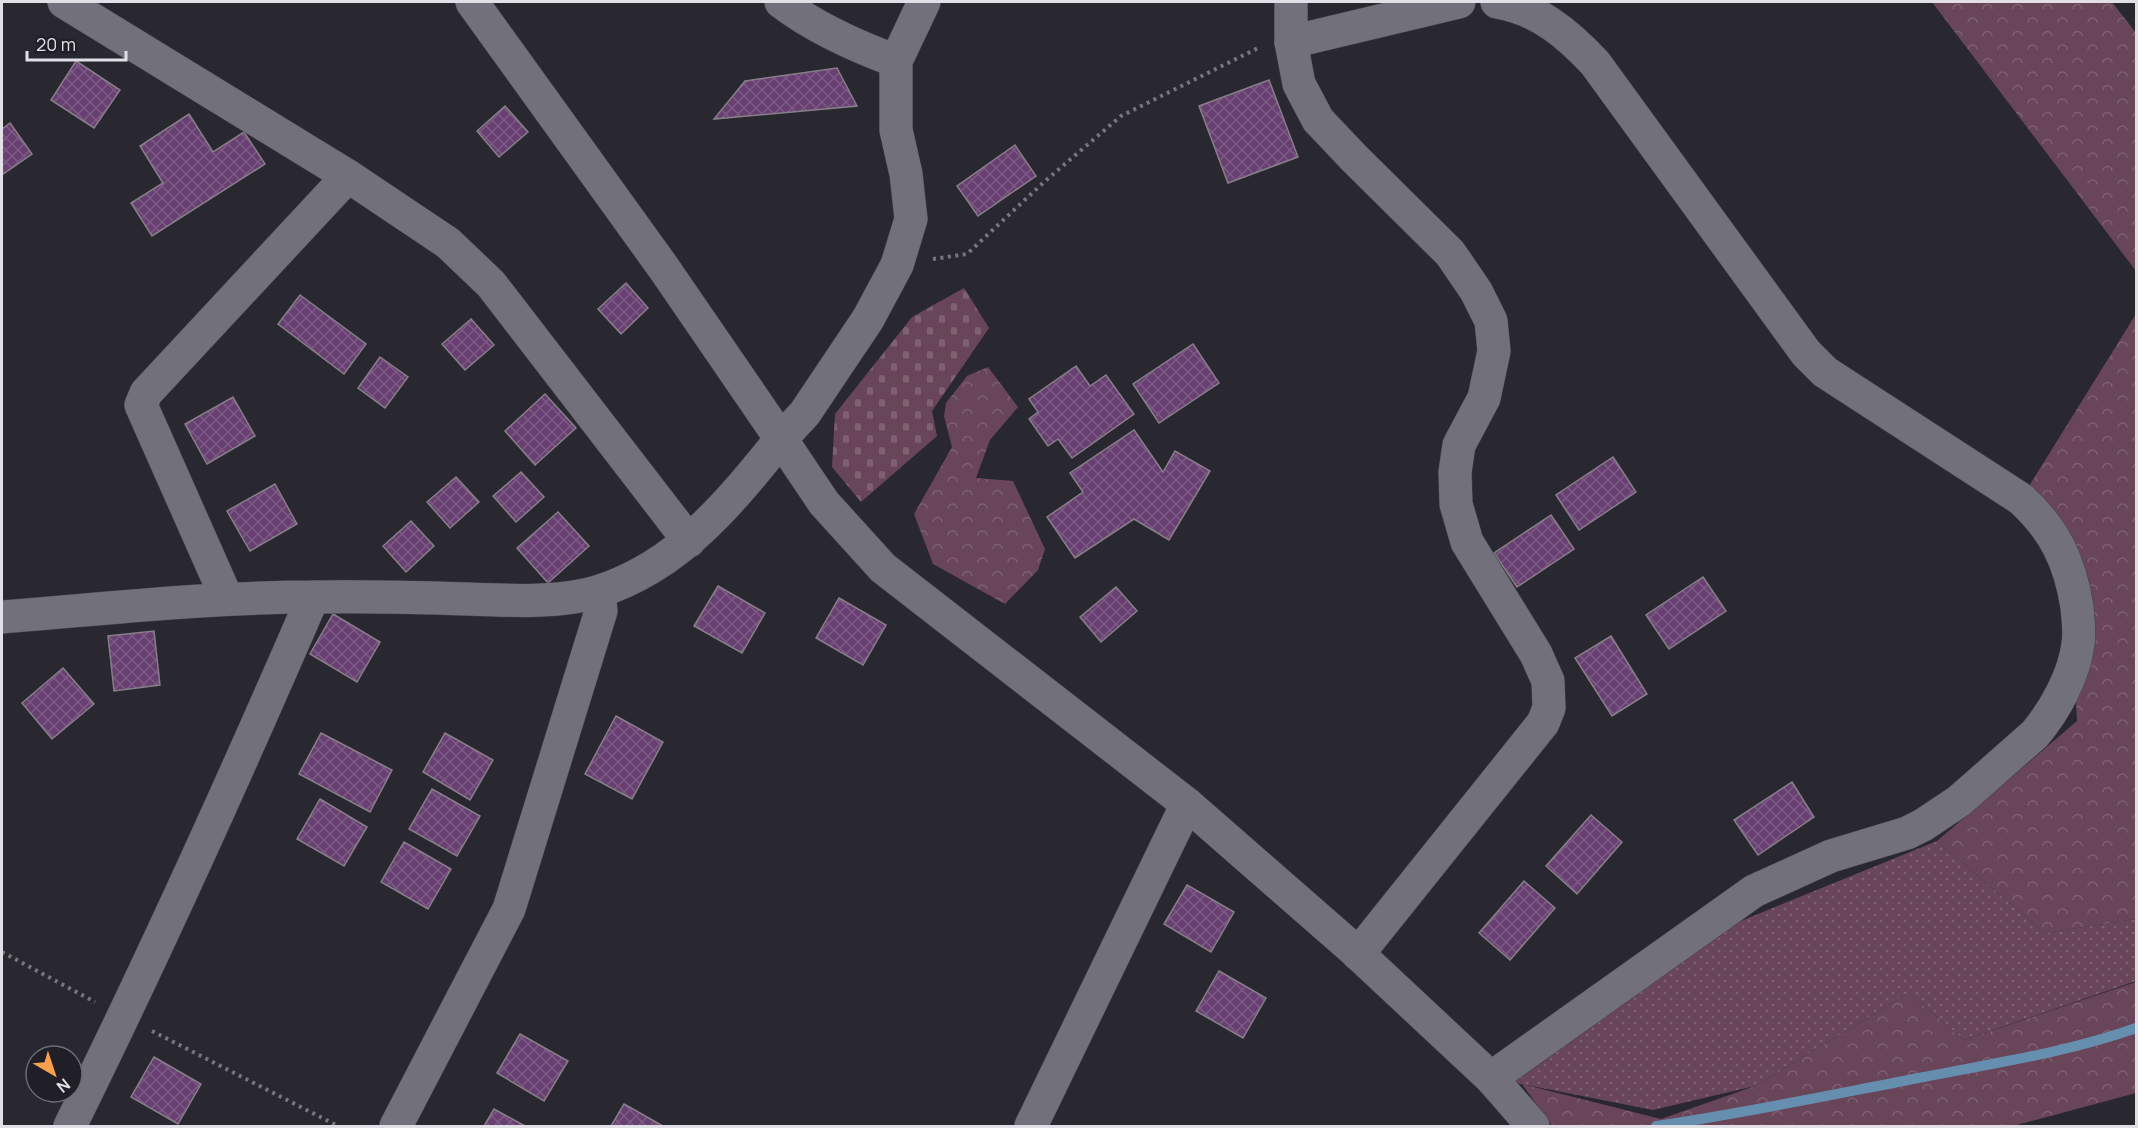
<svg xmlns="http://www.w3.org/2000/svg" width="2138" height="1128" font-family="Manrope,sans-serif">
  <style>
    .grass { fill: url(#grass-dots) }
    .forest { fill: url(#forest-crowns) }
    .cemetery { fill: url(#cemetery-stones) }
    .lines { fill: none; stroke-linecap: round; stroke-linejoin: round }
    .stream { stroke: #668eaf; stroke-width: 10 }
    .building { fill: url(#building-cross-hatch); stroke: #877f88; stroke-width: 1.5 }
    .minor-casing { stroke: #444249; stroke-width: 34 }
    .path { stroke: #77757d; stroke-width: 4; stroke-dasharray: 3 4.5; stroke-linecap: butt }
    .minor { stroke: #72707a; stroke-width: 33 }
  </style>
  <defs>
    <pattern id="grass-dots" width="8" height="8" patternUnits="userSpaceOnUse" patternTransform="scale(1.5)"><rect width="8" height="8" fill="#694559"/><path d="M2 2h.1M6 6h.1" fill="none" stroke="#7e6071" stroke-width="1.8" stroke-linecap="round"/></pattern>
    <pattern id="forest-crowns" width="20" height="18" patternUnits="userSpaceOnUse" patternTransform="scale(1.5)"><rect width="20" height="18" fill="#694559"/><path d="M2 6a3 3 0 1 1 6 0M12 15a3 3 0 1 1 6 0" fill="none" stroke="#7e6071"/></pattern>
    <pattern id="cemetery-stones" width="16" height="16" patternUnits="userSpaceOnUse" patternTransform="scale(1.5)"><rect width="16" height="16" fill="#694559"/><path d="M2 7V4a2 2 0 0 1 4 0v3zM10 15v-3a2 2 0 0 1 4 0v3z" fill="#7e6071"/></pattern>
    <pattern id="building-cross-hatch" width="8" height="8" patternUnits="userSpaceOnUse" patternTransform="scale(1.5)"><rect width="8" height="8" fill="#683f71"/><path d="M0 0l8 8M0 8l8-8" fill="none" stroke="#7d5a85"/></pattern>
  </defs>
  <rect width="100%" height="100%" fill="#292730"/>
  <polygon class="grass" points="1937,841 2045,933 2136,919 2136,981 1964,1040 1909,993 1755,1086 1653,1110 1491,1078 1731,925"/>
  <g class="forest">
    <polygon points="1932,2 2112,2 2136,33 2136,271"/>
    <polygon points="2136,314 2136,919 2045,933 1937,841 2077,721 2069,566 2021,499"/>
    <polygon points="988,367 1018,407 990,440 976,478 1013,481 1045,549 1038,570 1005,604 933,564 914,514 952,447 944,416 946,403 967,376"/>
    <polygon points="2136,982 2136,1093 2013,1126 1552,1126 1522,1084 1661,1119 1755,1086 1909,993 1964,1040"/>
  </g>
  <polygon class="cemetery" points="964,288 989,328 932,411 937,436 861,502 832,467 835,414 912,317"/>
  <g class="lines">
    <path class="stream" d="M1656,1126C1746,1113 1835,1094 1924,1077C1995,1063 2069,1052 2136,1028"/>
  </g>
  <g class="building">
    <polygon points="76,61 120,90 94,128 51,100"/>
    <polygon points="837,68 857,106 714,119 745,81"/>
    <polygon points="1269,80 1298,157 1228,183 1199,106"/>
    <polygon points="505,106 528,132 499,157 477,131"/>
    <polygon points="189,114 213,152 244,132 265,164 152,236 131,203 163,183 140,146"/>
    <polygon points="10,123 32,154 3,174 2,171 2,129"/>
    <polygon points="1015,145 1036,176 978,216 957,186"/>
    <polygon points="626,283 648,308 621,334 598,309"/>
    <polygon points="300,295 366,344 344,374 278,324"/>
    <polygon points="471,319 494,345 465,370 442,344"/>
    <polygon points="1193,344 1219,383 1159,423 1133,384"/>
    <polygon points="380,357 408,377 385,408 358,388"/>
    <polygon points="1076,366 1090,386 1106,375 1134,414 1072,458 1058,439 1048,446 1029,419 1038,412 1029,399"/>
    <polygon points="545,394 576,428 535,465 505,431"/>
    <polygon points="233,397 255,436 207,464 185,424"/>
    <polygon points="1134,430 1163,472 1175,451 1210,471 1169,540 1134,519 1075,558 1047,517 1083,492 1070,473"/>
    <polygon points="1613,457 1636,492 1579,530 1556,495"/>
    <polygon points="521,472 544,497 516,522 493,496"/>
    <polygon points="456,477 479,502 450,528 427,502"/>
    <polygon points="275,484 297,524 250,551 227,511"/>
    <polygon points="558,512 589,546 548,583 517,548"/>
    <polygon points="1551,515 1574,549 1517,587 1494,553"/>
    <polygon points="411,521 434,546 406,572 383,546"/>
    <polygon points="1703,577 1726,611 1669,649 1646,615"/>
    <polygon points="718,586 765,613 742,653 694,626"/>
    <polygon points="1116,587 1137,611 1101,642 1080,617"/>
    <polygon points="839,598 886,625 863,665 816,638"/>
    <polygon points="333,614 380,642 357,682 310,654"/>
    <polygon points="154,631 160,685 114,691 108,636"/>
    <polygon points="1611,636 1647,694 1612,716 1575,658"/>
    <polygon points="63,668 94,704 52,739 22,703"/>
    <polygon points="616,716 663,742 632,799 585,774"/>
    <polygon points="321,733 392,770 370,812 299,774"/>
    <polygon points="445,733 493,760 470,800 423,772"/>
    <polygon points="1792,782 1814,817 1758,855 1734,820"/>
    <polygon points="432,789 480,816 457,856 409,829"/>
    <polygon points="320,799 367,827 344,866 297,839"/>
    <polygon points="1591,815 1622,842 1577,894 1546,866"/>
    <polygon points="404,842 451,869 428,909 381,882"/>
    <polygon points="1524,881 1555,908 1510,960 1479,933"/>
    <polygon points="1187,885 1234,912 1211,952 1164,924"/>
    <polygon points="1219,971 1266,998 1243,1038 1196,1011"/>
    <polygon points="520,1034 568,1061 544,1101 497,1073"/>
    <polygon points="154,1057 201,1084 178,1124 131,1097"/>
    <polygon points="624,1104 663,1126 611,1126"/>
    <polygon points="494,1109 525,1126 484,1126"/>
  </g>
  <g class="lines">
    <defs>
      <g id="minor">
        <polyline points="64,2 348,176 448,243 491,284 689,541"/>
        <path d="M781,2C815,28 855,46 896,61"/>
        <polyline points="924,2 896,61 896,130 906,174 911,219 897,265 868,319 805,413 781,439 824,503 883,568 1187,804 1353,949 1491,1078 1533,1126"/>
        <polyline points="1291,2 1291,42 1299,84 1318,120 1354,158 1450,253 1476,291 1491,321 1494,351 1484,398 1459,445 1455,472 1456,504 1467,542 1536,654 1548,681 1549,708 1543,723 1358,954"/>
        <polyline points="1291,42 1459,2"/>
        <polyline points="227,599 141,405 146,393 348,176"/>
        <path d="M2,617C105,609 210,597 314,597C355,596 396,597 437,598C485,599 554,606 600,591C680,565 730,502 781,439L663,267L472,2"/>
        <path d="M1491,1078L1754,891L1831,856L1907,833L1923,825L1959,801L2035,734C2055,710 2074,676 2078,644C2080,631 2078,619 2077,607C2070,562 2055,530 2021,499L1825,372L1806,353L1595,63C1567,33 1538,9 1497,2"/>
        <path d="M70,1126C156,952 236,775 313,597"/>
        <polyline points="396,1126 509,909 601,611 599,592"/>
        <polyline points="1031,1126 1187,804"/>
      </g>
    </defs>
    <use href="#minor" class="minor-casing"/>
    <g class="path">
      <polyline points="933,259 967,254 1044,182 1121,116 1258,48"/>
      <polyline points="2,952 95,1002"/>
      <polyline points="152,1031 338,1126"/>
    </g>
    <use href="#minor" class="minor"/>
  </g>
  <rect width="2138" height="1128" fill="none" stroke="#e1e0e6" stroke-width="6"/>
  <g transform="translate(54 1074) rotate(141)"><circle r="28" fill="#201e26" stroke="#6d6c73" stroke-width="1.5"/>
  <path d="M0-4.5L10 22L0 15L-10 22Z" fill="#f9a04c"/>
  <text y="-9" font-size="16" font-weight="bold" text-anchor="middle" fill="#e1e0e6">N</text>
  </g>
  <path d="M27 51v9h99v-9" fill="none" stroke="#e1e0e6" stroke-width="3"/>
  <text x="36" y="51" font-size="18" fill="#e1e0e6" stroke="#201e26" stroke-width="4.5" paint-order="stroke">20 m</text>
</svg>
